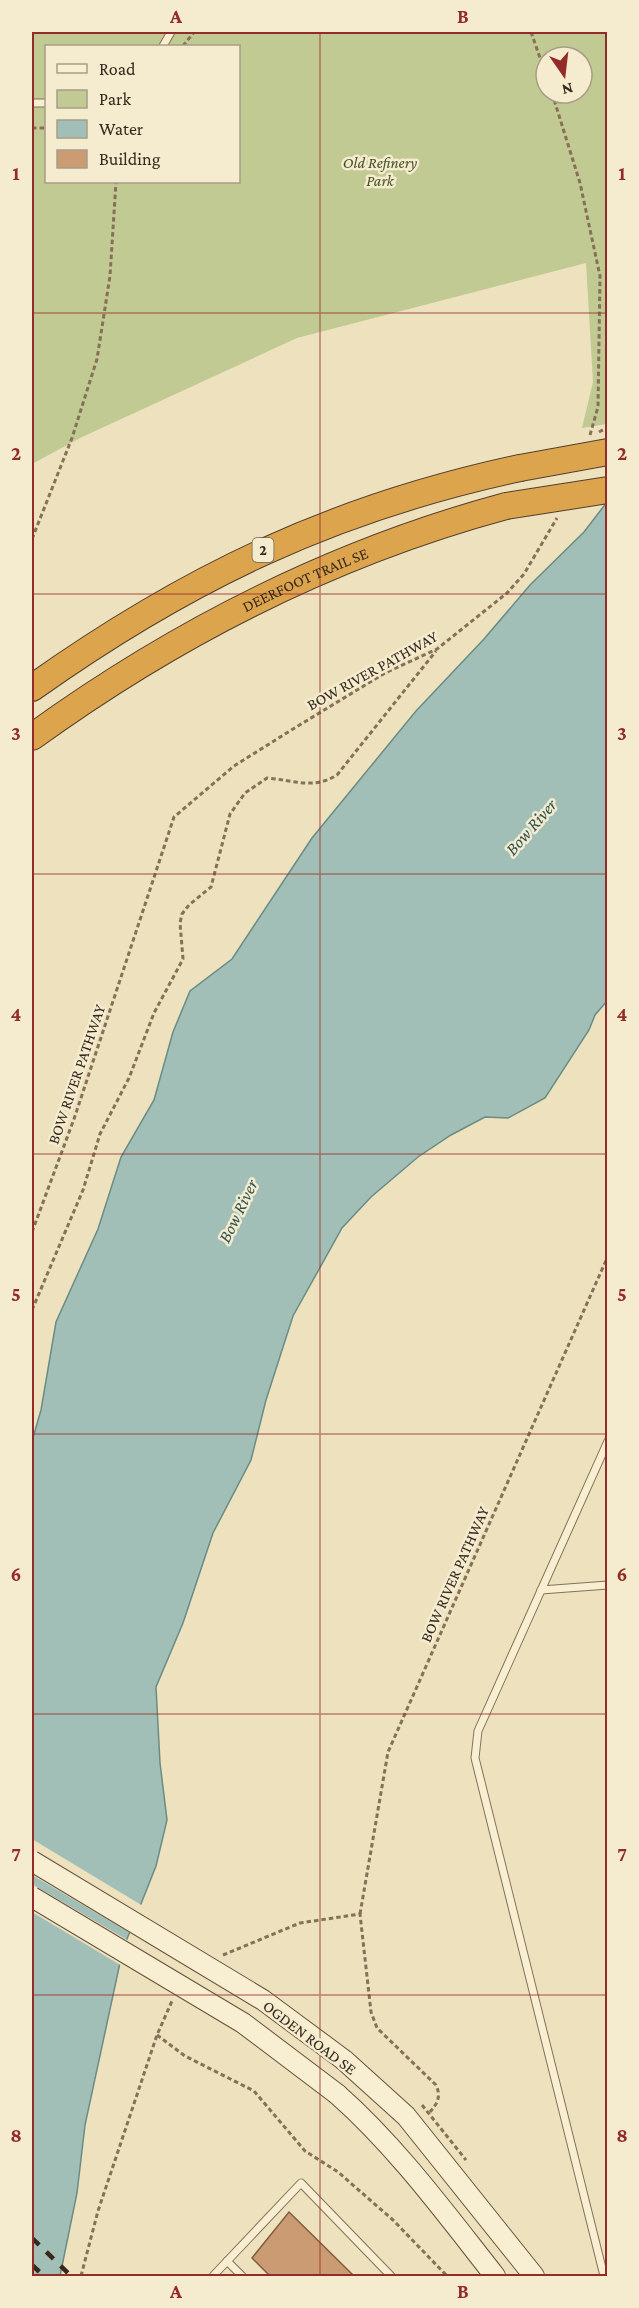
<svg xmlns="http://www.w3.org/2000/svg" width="639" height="2308" font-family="'Crimson Pro',serif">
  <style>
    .green { fill: #c2ca93; fill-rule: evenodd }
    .water { fill: #a2bfb7; stroke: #698c85; stroke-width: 1.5 }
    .pier { fill: #ede1be }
    .building { fill: #cb9c74; stroke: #845c3e; stroke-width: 1.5 }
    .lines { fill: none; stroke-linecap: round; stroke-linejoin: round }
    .lane-casing { stroke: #857157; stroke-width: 9 }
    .secondary-casing { stroke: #67523b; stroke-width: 22 }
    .highway-casing { stroke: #523f2c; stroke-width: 28 }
    .path { stroke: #857157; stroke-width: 3; stroke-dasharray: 4.5 3; stroke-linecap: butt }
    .lane { stroke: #f8eed1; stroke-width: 7 }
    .secondary { stroke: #f8eed1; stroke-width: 20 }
    .highway { stroke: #dda44e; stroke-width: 26 }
    .rail { stroke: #34291c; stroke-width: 4.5; stroke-dasharray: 10 10; stroke-linecap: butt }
    .secondary-bridge-casing { stroke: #67523b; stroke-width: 22; stroke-linecap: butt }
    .highway-bridge-casing { stroke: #523f2c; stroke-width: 28; stroke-linecap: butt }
    .secondary-bridge { stroke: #f8eed1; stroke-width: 20 }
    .highway-bridge { stroke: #dda44e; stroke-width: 26 }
    .grid { fill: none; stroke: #932c28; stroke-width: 1.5; stroke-opacity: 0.55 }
    .labels { text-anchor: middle; stroke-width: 5; stroke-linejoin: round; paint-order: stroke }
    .shield { fill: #f5ebce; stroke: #6e6351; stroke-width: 1.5 }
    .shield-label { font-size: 15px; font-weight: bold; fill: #34291c }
    .park-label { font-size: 16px; font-style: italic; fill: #435123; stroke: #f5ebce }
    .street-label { font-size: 16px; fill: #34291c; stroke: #f5ebce }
    .water-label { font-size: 18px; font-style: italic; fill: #2b5453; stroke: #f5ebce }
    .neatline { fill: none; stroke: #932c28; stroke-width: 2 }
    .grid-label { font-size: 20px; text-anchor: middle; font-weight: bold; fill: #932c28 }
  </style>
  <rect width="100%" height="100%" fill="#ede1be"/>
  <path class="green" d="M32,32H607V424L582,428L593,382L586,263L297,338L80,438L32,464ZM46,46H238V182H46ZM546,57H582V93H546Z"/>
  <polygon class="water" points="607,502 607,1001 595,1015 589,1030 545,1098 508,1118 485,1117 451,1135 418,1157 371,1197 342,1228 293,1316 266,1400 251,1460 213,1533 183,1623 156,1687 160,1763 167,1820 156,1866 123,1949 85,2125 77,2193 60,2276 32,2276 32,1441 41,1410 56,1322 98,1229 121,1157 154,1100 173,1032 190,991 232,959 312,838 416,711 484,639 530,585 584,532"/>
  <g class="pier">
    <polygon points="32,1839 143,1906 132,1934 32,1875"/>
    <polygon points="32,1884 129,1941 122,1966 32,1912"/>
  </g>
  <polygon class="building" points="289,2212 354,2276 270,2276 252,2258"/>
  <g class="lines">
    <defs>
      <g id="lane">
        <polyline points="163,46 171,32"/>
        <polyline points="32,103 46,103"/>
        <polyline points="541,1590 608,1585"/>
        <polyline points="227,2261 242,2276"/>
        <polyline points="213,2276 301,2183 391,2276"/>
        <polyline points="604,2276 475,1758 478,1731 608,1441"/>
      </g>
      <g id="secondary">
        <polyline points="344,2060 406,2116 534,2276"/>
        <path d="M337,2094C397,2147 446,2214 495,2276"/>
      </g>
      <g id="highway">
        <path d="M32,688C187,578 333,508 520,468"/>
        <path id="s1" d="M32,737C177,632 332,553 506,506"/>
      </g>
    </defs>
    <use href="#lane" class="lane-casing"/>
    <use href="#secondary" class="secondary-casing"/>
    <use href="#highway" class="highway-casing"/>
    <g class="path">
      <polyline points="531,32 546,75"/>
      <polyline points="183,46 194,32"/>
      <polyline points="552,93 580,183 600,276 598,407 590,435"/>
      <polyline points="32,128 46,128"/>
      <polyline points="599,432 608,427"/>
      <polyline points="32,539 72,438 97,359 110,276 116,182"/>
      <polyline points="32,1232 74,1119 174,817 234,766 293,729 385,673 437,649 507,593 524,574 557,518"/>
      <path d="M32,1310L83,1190L100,1134L129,1078L154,1013L183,959L180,923L182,914L189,905L211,887L230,814L245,793L267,778C293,780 313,790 337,775L436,651"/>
      <polyline points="360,1914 388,1752 608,1256"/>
      <path d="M223,1955L300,1923L360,1914L371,2012L377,2028L436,2085C441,2096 438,2103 430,2112"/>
      <polyline points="157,2035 185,2056 254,2091 305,2151 338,2172 393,2220 447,2276"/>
      <polyline points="422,2105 466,2160"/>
      <polyline points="81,2276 98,2211 157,2035 172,2001"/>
    </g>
    <use href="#lane" class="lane"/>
    <use href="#secondary" class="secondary"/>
    <use href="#highway" class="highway"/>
    <g class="rail">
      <polyline points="32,2238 71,2276"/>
      <polyline points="32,2265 44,2276"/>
    </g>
    <defs>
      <g id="secondary-bridge">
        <polyline points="32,1861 263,2000 344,2060"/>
        <polyline points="32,1897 243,2023 337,2094"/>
      </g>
      <g id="highway-bridge">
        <polyline points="520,468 608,452"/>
        <polyline points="506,506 608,490"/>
      </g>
    </defs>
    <use href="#secondary-bridge" class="secondary-bridge-casing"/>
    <use href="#highway-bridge" class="highway-bridge-casing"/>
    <use href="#secondary-bridge" class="secondary-bridge"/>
    <use href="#highway-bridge" class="highway-bridge"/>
  </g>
  <path class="grid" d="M320,32V2276M32,313H608M32,594H608M32,874H608M32,1154H608M32,1434H608M32,1714H608M32,1995H608"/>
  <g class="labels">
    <rect class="shield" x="252.5" y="538" width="21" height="24" rx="4.5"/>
    <g class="shield-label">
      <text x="263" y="555">2</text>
    </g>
    <g class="park-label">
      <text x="380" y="168">Old Refinery<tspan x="380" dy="18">Park</tspan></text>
    </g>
    <g class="street-label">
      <text dy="6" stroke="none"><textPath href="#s1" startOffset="316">DEERFOOT TRAIL SE</textPath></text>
      <text transform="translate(372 670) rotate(-29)" y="6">BOW RIVER PATHWAY</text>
      <text transform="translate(76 1074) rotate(-71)" y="6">BOW RIVER PATHWAY</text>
      <text transform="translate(454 1574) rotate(-66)" y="6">BOW RIVER PATHWAY</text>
      <text transform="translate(310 2037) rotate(37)" y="6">OGDEN ROAD SE</text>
    </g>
    <g class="water-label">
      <text transform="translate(531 827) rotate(-49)" y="6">Bow River</text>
      <text transform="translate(238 1211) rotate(-64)" y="6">Bow River</text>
    </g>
  </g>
  <rect width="639" height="2308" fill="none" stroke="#f5ebce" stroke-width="66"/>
  <rect x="45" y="45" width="195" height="138" fill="#f5ebce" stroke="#a89d87" stroke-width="1.5"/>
  <rect x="57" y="64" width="30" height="9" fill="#f8eed1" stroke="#a89d87" stroke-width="1.5"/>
  <text x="99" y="75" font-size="18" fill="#34291c">Road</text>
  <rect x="57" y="90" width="30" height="18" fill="#c2ca93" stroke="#a89d87" stroke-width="1.5"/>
  <text x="99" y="105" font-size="18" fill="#34291c">Park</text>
  <rect x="57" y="120" width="30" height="18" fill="#a2bfb7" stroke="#a89d87" stroke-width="1.5"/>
  <text x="99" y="135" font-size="18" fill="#34291c">Water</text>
  <rect x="57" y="150" width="30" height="18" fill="#cb9c74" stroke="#a89d87" stroke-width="1.5"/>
  <text x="99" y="165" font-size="18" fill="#34291c">Building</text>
  <g transform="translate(564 75) rotate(166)"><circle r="28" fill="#f5ebce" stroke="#a89d87" stroke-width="1.5"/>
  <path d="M0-4.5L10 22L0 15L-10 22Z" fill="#932c28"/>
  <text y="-9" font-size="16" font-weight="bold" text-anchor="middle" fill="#34291c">N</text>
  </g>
  <rect x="33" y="33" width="573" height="2242" class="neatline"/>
  <g class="grid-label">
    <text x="176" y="23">A</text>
    <text x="463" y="23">B</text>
    <text x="16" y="180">1</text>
    <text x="622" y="180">1</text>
    <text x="16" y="460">2</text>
    <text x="622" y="460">2</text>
    <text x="16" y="740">3</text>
    <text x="622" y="740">3</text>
    <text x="16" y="1021">4</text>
    <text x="622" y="1021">4</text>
    <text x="16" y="1301">5</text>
    <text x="622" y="1301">5</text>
    <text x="16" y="1581">6</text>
    <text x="622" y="1581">6</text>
    <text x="16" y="1861">7</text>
    <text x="622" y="1861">7</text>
    <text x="16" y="2142">8</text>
    <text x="622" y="2142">8</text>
    <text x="176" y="2298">A</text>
    <text x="463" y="2298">B</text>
  </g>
</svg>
